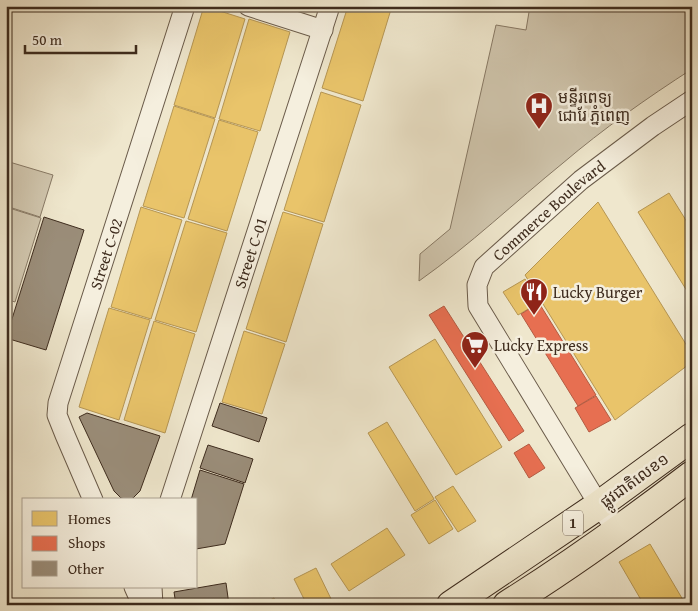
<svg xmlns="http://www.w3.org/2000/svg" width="698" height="611" font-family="'Gentium Book Plus','Noto Sans Khmer',serif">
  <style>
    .green { fill: #d1c7af; stroke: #887a66 }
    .homes { fill: #e9c46a; stroke: #b69653 }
    .shops { fill: #e76f51; stroke: #b45b42 }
    .building { fill: #9a8d79; stroke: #3e2c1e }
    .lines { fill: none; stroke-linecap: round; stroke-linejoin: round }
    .minor-casing { stroke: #6a5b4a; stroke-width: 21 }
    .highway-casing { stroke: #3e2c1e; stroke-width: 30 }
    .minor { stroke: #f5efde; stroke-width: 19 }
    .highway { stroke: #efe7cd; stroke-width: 28 }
    .labels { text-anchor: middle; stroke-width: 5; stroke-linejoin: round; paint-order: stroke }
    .shield { fill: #f5efde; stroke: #756658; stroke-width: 1 }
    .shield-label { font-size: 15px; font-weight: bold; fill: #3e2c1e }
    .poi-label { font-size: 16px; fill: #3e2c1e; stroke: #f5efde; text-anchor: start }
    .street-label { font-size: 16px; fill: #3e2c1e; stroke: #f5efde }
  </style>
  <rect width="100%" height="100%" fill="#efe7cd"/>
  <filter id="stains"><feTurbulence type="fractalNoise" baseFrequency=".004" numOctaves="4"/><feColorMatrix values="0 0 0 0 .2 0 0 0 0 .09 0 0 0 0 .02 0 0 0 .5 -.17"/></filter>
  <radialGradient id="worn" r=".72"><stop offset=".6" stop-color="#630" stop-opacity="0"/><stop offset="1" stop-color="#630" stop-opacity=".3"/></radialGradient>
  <g class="green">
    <path d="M530,6H692V69C647,98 603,129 563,163C515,202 470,245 419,281L420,254L450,229L496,25L526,30Z"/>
    <polygon points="6,161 53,175 40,217 6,206"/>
    <polygon points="6,207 41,218 15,302 6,299"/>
  </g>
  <g class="homes">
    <polygon points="204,6 245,19 215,118 174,105"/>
    <polygon points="348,6 392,6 363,101 322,88"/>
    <polygon points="249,19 290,32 260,131 219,119"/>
    <polygon points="321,92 361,105 324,222 284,210"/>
    <polygon points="174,106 215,119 184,218 143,206"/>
    <polygon points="219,120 258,132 227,231 188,219"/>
    <polygon points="669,193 692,230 692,299 638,212"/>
    <polygon points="598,202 692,354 692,362 615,420 525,275"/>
    <polygon points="141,207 182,220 151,319 111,307"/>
    <polygon points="283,212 323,224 286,342 246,329"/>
    <polygon points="186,221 227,233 196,332 155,320"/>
    <polygon points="525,279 540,302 518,315 503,292"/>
    <polygon points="109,308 150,320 119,420 79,407"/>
    <polygon points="154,321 195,334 165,433 124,420"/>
    <polygon points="244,331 285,344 262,414 222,402"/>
    <polygon points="435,339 502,447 456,475 389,367"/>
    <polygon points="387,422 434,499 415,511 368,433"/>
    <polygon points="453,486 476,521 458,532 435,497"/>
    <polygon points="435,500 453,529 429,544 411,515"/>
    <polygon points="387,528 405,555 349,591 331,564"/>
    <polygon points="650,544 686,605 644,605 619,562"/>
    <polygon points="316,568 334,605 307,605 294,579"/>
    <polygon points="274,598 278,605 260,605"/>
  </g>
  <g class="shops">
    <polygon points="539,303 596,395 578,406 521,314"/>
    <polygon points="444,306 524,431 509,441 429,315"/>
    <polygon points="596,396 611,420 589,432 575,408"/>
    <polygon points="529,444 545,468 529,478 514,453"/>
  </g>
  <g class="building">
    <polygon points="44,217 84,230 46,350 6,338"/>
    <polygon points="220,403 267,418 259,442 212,426"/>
    <polygon points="87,413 160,436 140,491 133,498 129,500 121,498 114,491 79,417"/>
    <polygon points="208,445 253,459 245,483 200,468"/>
    <polygon points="200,470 244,484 225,544 196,549 196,500 191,500"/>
    <polygon points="226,583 229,605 176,605 174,592"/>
  </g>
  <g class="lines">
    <defs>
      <g id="minor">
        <polyline points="248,6 323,30"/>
        <path id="s1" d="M93,500L65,435L57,415L58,403L185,6"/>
        <path id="s2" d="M170,500L330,6"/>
        <path id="s3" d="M617,531L599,505L478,306L477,285L484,267L581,180L653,126L692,100"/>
        <polyline points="134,587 142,605"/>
        <polyline points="152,587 153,605"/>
      </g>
      <g id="highway">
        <polyline points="451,605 599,505 692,437"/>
        <path d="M507,605C571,565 632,521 692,475"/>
      </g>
    </defs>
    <use href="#minor" class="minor-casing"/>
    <use href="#highway" class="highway-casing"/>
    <use href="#minor" class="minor"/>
    <use href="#highway" class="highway"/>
  </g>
  <defs>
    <symbol id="hospital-pin" viewBox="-11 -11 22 30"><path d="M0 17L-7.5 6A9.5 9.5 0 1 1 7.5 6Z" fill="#8f2418" stroke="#f5efde"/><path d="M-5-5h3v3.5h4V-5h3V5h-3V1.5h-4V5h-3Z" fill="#fff"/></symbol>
    <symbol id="restaurant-pin" viewBox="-11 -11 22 30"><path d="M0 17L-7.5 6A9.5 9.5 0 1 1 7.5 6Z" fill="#8f2418" stroke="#f5efde"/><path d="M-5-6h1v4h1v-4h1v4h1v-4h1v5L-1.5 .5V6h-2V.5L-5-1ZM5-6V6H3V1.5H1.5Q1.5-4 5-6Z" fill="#fff"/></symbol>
    <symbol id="supermarket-pin" viewBox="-11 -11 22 30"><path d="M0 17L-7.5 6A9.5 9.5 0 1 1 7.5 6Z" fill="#8f2418" stroke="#f5efde"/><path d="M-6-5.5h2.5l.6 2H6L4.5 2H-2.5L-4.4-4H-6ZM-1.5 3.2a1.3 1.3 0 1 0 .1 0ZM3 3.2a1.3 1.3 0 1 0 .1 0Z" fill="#fff"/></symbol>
  </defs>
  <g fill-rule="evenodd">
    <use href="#hospital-pin" x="523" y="90" width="32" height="43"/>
    <use href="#restaurant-pin" x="518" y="276" width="32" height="43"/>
    <use href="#supermarket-pin" x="459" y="329" width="32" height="43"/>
  </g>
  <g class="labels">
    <rect class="shield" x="563" y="510.5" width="20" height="25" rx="4"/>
    <g class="shield-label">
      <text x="573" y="528">1</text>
    </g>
    <g class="poi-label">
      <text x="558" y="103">មន្ទីរពេទ្យ<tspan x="558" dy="18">ជោរែ ភ្នំពេញ</tspan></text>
      <text x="553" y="298">Lucky Burger</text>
      <text x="494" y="351">Lucky Express</text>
    </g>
    <g class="street-label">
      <text dy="6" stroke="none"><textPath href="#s3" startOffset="391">Commerce Boulevard</textPath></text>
      <text dy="6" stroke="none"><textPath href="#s2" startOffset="260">Street C-01</textPath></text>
      <text dy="6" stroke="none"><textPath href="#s1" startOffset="261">Street C-02</textPath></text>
      <text transform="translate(634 480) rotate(-36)" y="6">ផ្លូវជាតិលេខ១</text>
    </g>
  </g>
  <rect width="698" height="611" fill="none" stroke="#efe7cd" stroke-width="25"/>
  <rect x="8" y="8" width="683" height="596" fill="none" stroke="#3e2c1e" stroke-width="2.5"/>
  <rect x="12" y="12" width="673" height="586" fill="none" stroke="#3e2c1e"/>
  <rect x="22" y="498" width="175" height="90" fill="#f5efde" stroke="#aca191"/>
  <rect x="32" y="511" width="25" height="15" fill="#e9c46a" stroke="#aca191"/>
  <text x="68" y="524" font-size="15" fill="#3e2c1e">Homes</text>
  <rect x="32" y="536" width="25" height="15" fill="#e76f51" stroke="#aca191"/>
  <text x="68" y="548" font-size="15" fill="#3e2c1e">Shops</text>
  <rect x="32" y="561" width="25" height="15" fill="#9a8d79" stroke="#aca191"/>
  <text x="68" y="574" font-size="15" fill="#3e2c1e">Other</text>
  <path d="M25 45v8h111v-8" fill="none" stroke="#3e2c1e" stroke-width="2.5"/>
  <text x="32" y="45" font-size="15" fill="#3e2c1e" stroke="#f5efde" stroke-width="4" paint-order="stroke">50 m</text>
  <rect width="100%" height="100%" filter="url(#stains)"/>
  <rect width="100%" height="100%" fill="url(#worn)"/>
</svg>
